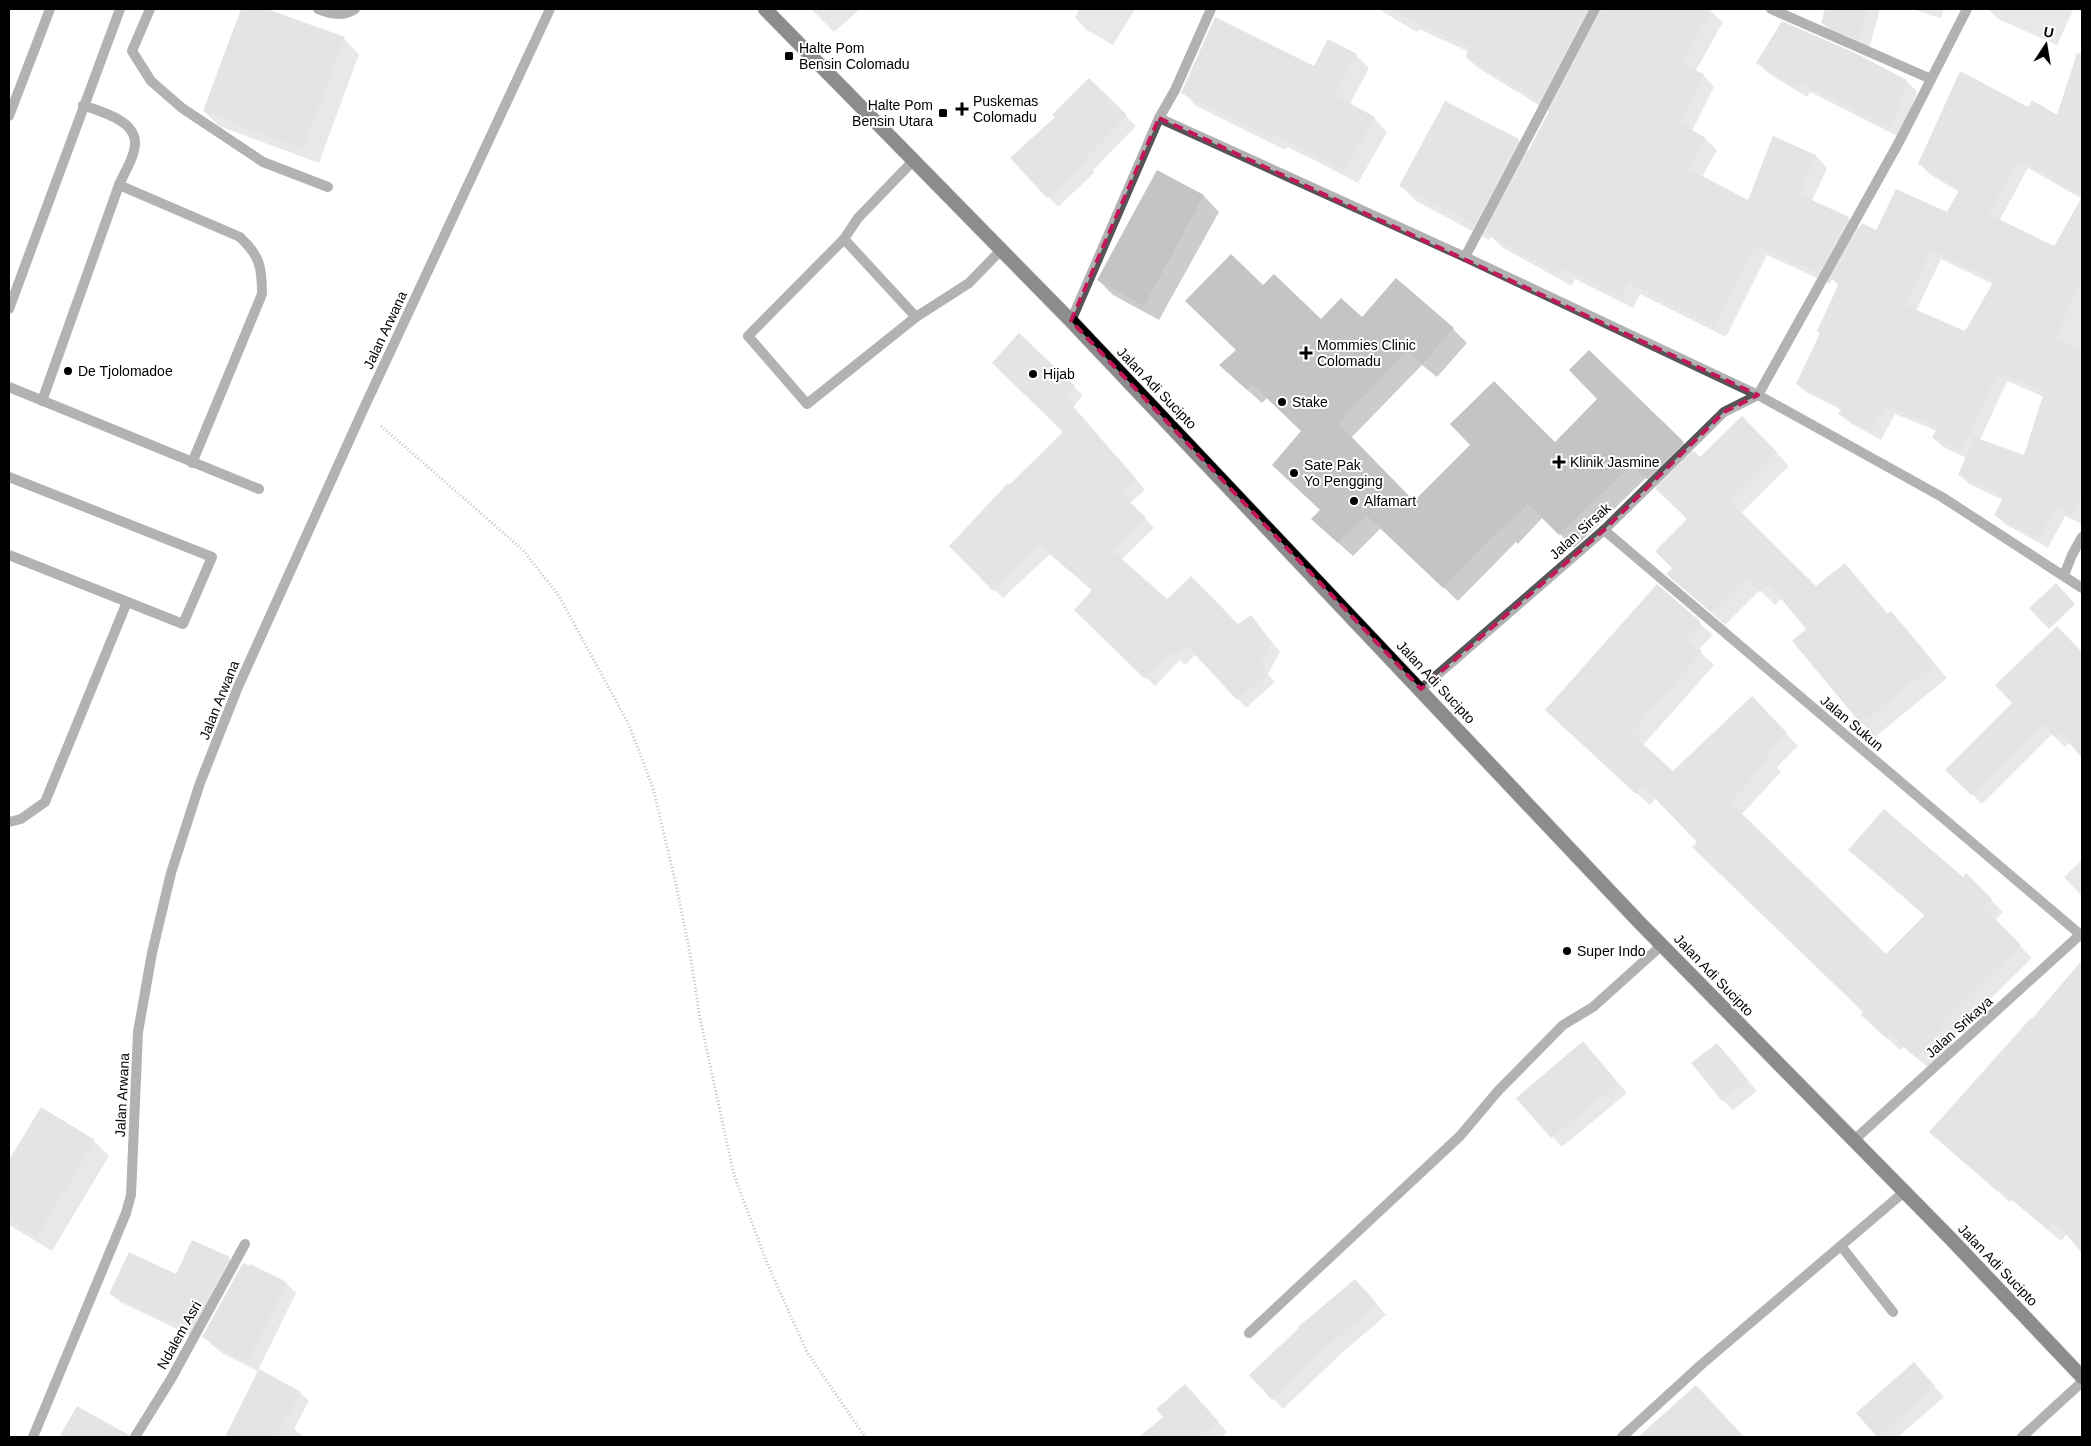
<svg xmlns="http://www.w3.org/2000/svg" width="2091" height="1446" font-family="Arial,sans-serif">
  <style>
    .shadow { fill: #0003; fill-rule: evenodd }
    .building { fill: #c4c4c4; fill-rule: evenodd }
    .lines { fill: none; stroke-linecap: round; stroke-linejoin: round }
    .trunk-casing { stroke: #dbdbdb; stroke-width: 16 }
    .path { stroke: #777; stroke-width: 3; stroke-dasharray: 1 2.5; stroke-linecap: butt }
    .service { stroke: #555; stroke-width: 10 }
    .minor { stroke: #555; stroke-width: 10 }
    .trunk { stroke: #000; stroke-width: 14 }
    .marked { fill: none; stroke: #c2185b; stroke-width: 4; stroke-dasharray: 10 6; stroke-linejoin: round }
    .poi-dot { fill: #000; stroke: #fff; stroke-width: 2 }
    .labels { text-anchor: middle; stroke-width: 4; stroke-linejoin: round; paint-order: stroke }
    .poi-label { font-size: 14px; fill: #000; stroke: #fff; text-anchor: start }
    .street-label { font-size: 14px; fill: #000; stroke: #fff }
  </style>
  <rect width="100%" height="100%" fill="#fff"/>
  <g class="shadow">
    <polygon points="242,9 264,9 344,39 359,54 319,163 219,126 204,111"/>
    <polygon points="811,9 860,9 834,32"/>
    <polygon points="1079,9 1135,9 1113,45 1087,30 1075,18"/>
    <path d="M1378,9H1708L1723,22L1695,72L1703,75L1714,87L1692,131L1705,139L1717,150L1702,177L1748,201L1816,156L1827,168L1812,201L1848,218L1860,229L1877,231L1948,213L1959,192L1929,174L1920,164L2029,108L2057,117L2072,71L2082,74V199L2028,168L1999,221L2055,247L2082,200V524L2065,516L2048,548L2005,524L1995,515L2003,500L1969,484L1960,475L1967,458L1943,447L1933,438L1937,431L1895,414L1881,440L1850,423L1840,414L1842,410L1807,393L1797,384L1821,334L1818,331L1839,285L1832,279L1830,284L1767,255L1726,337L1640,294L1633,308L1575,279L1572,286L1503,248L1491,236L1489,240L1416,201L1401,186L1518,140L1529,152L1550,112L1478,68L1466,57L1469,52L1419,29L1417,32ZM1941,259L1993,284L1966,333L1916,311ZM2007,381L2044,397L2025,457L1980,440Z"/>
    <polygon points="1826,9 1880,9 1869,49 1833,33 1822,23"/>
    <polygon points="1912,9 1944,9 1941,18"/>
    <polygon points="1988,9 2071,9 2073,10 2057,45 1998,19"/>
    <polygon points="1356,55 1369,68 1350,104 1374,118 1387,132 1358,183 1320,163 1287,147 1285,150 1196,106 1183,92 1314,68"/>
    <polygon points="1758,63 1906,81 1917,91 1901,138 1810,92 1807,97 1768,73"/>
    <polygon points="1126,116 1136,126 1093,170 1095,172 1058,207 1012,158"/>
    <polygon points="1157,172 1204,196 1219,212 1159,320 1113,295 1098,280"/>
    <polygon points="1263,287 1321,321 1362,319 1453,329 1467,343 1437,377 1422,365 1351,438 1414,503 1555,444 1599,399 1589,352 1700,459 1756,431 1789,466 1741,513 1816,588 1845,564 1888,614 1890,613 1904,626 1947,678 1875,737 1862,723 1808,629 1782,598 1775,605 1760,590 1725,625 1668,574 1673,568 1688,519 1646,478 1574,548 1543,517 1518,544 1516,542 1458,601 1381,528 1353,556 1327,533 1302,431 1267,398 1262,403 1235,379 1238,350"/>
    <polygon points="993,363 1074,387 1083,395 1073,407 1145,490 1130,503 1154,528 1121,560 1167,601 1238,625 1251,616 1280,652 1268,674 1275,682 1246,708 1196,654 1185,665 1180,660 1155,686 1075,610 1093,591 1050,554 1003,598 951,546 1064,432"/>
    <polygon points="1657,586 1713,635 1698,650 1714,665 1643,745 1673,773 1764,710 1798,746 1777,767 1781,772 1741,815 1886,956 1925,916 1850,850 1963,878 1966,875 2003,912 1995,921 2032,958 1954,1035 1957,1038 1930,1069 1903,1047 1900,1050 1875,1027 1864,1013 1656,798 1650,805 1559,723"/>
    <polygon points="2059,629 2082,653 2082,749 2080,752 2070,742 2065,747 2052,734 1982,804 1947,770 2014,703"/>
    <polygon points="2082,860 2082,896 2064,877"/>
    <polygon points="2079,966 2082,969 2082,1251 2067,1234 2061,1241 2012,1200 2010,1202 1943,1144 2032,1021"/>
    <polygon points="1717,1044 1757,1091 1733,1110 1723,1100"/>
    <polygon points="1593,1053 1627,1093 1562,1147 1518,1098"/>
    <polygon points="42,1109 94,1141 109,1156 52,1251 9,1225 9,1162"/>
    <polygon points="229,1258 238,1267 198,1339 120,1302 111,1293 177,1276"/>
    <polygon points="286,1283 296,1293 258,1370 300,1393 309,1401 294,1429 304,1437 227,1437 259,1372 222,1353 203,1337"/>
    <polygon points="1365,1290 1386,1315 1344,1351 1283,1409 1251,1375"/>
    <polygon points="1914,1364 1944,1397 1898,1437 1879,1437 1858,1414"/>
    <polygon points="1696,1387 1744,1437 1640,1437"/>
    <polygon points="1195,1396 1227,1432 1221,1437 1141,1437"/>
    <polygon points="77,1408 114,1428 123,1437 61,1437"/>
  </g>
  <g class="building">
    <polygon points="241,9 267,9 345,37 303,149 203,111"/>
    <polygon points="1387,9 1587,9 1539,101 1465,57 1470,47"/>
    <polygon points="1602,9 1712,9 1682,64 1704,74 1680,123 1706,138 1689,169 1748,200 1773,136 1816,155 1799,194 1849,217 1818,273 1756,245 1714,326 1629,283 1621,298 1564,268 1560,275 1490,236 1491,234 1486,232"/>
    <polygon points="1825,9 1867,9 1859,40 1821,23"/>
    <polygon points="1215,17 1314,66 1328,39 1357,54 1335,95 1375,117 1344,171 1306,150 1273,134 1271,138 1181,93"/>
    <polygon points="1782,21 1855,53 1907,80 1891,129 1799,83 1796,88 1756,63"/>
    <path d="M2077,53L2082,54V196L2019,160L1988,214L2054,246L2082,197V276L2055,340L2082,350V496L2072,516L2055,507L2039,539L1994,515L2004,496L1958,475L1974,437L2024,455L2044,392L1998,372L1961,451L1932,438L1937,427L1885,405L1871,432L1838,414L1843,406L1796,384L1820,333L1817,331L1839,283L1831,279L1862,223L1876,230L1896,189L1947,212L1959,190L1918,164L1960,71L2028,107L2032,100L2057,115ZM1931,250L1994,281L1965,331L1905,305Z"/>
    <polygon points="1089,78 1127,115 1084,159 1086,161 1047,198 1010,158 1055,117 1052,115"/>
    <polygon points="1445,101 1519,139 1474,225 1399,186"/>
    <polygon points="1157,170 1204,195 1144,306 1097,280"/>
    <polygon points="1231,254 1263,285 1274,274 1321,319 1341,298 1362,317 1396,278 1454,328 1422,364 1407,351 1338,423 1414,501 1470,445 1450,424 1494,381 1555,442 1597,399 1569,370 1589,350 1684,442 1646,479 1631,465 1559,535 1528,504 1503,530 1501,528 1443,588 1366,515 1338,543 1311,519 1320,510 1272,465 1301,431 1252,384 1247,390 1219,365 1236,350 1185,301"/>
    <polygon points="1019,333 1075,386 1065,397 1137,480 1122,494 1146,518 1113,551 1167,599 1191,576 1238,624 1251,615 1272,643 1260,664 1268,673 1237,700 1187,646 1175,657 1170,652 1145,679 1074,610 1092,590 1040,546 993,591 949,546 1008,483 1010,484 1063,432 992,363"/>
    <polygon points="1742,416 1777,452 1728,499 1816,586 1845,563 1887,614 1891,611 1934,664 1861,724 1792,641 1806,629 1769,584 1760,592 1746,578 1711,612 1666,574 1672,568 1655,551 1687,519 1656,489 1694,451 1700,457"/>
    <polygon points="2056,583 2075,604 2049,629 2029,608"/>
    <polygon points="1657,584 1701,622 1686,637 1702,651 1631,733 1673,771 1752,696 1787,733 1765,754 1770,758 1730,802 1886,954 1925,915 1848,850 1884,809 1963,877 1966,873 1992,899 1983,907 2021,945 1942,1022 1945,1025 1917,1058 1890,1035 1887,1039 1861,1015 1863,1012 1692,847 1697,842 1643,786 1636,794 1545,710"/>
    <polygon points="2057,626 2082,652 2082,758 2060,732 2054,737 2042,724 1971,795 1945,770 2012,703 1995,685"/>
    <polygon points="2082,960 2082,1253 2055,1221 2048,1230 1999,1188 1997,1191 1929,1132 2031,1018 2032,1019"/>
    <polygon points="1583,1041 1618,1083 1551,1138 1516,1098"/>
    <polygon points="1717,1043 1748,1080 1722,1101 1691,1063"/>
    <polygon points="41,1107 95,1140 36,1237 9,1220 9,1160"/>
    <polygon points="192,1240 230,1257 189,1331 109,1294 129,1252 176,1274"/>
    <polygon points="243,1263 250,1266 250,1264 287,1282 247,1362 210,1344 212,1341 202,1337"/>
    <polygon points="1355,1279 1377,1304 1333,1341 1272,1400 1249,1375 1299,1328 1298,1327"/>
    <polygon points="1914,1362 1935,1386 1877,1437 1856,1413"/>
    <polygon points="259,1369 301,1392 276,1437 225,1437"/>
    <polygon points="1185,1384 1218,1421 1200,1437 1139,1437 1163,1417 1156,1409"/>
    <polygon points="1696,1385 1744,1437 1638,1437"/>
    <polygon points="77,1406 129,1435 128,1437 59,1437"/>
  </g>
  <g class="lines">
    <defs>
      <polyline id="trunk" points="765,9 1071,321 1639,922 1950,1238 2082,1377"/>
    </defs>
    <use href="#trunk" class="trunk-casing"/>
    <polyline class="path" points="381,426 523,550 559,596 629,725 653,788 675,880 690,953 700,1019 734,1175 767,1263 807,1352 865,1437"/>
    <g class="service">
      <polyline points="150,9 132,51 151,81 182,108 263,162 328,187"/>
      <path d="M318,9C331,14 343,17 355,9"/>
      <polyline points="9,116 50,9"/>
      <polyline points="914,160 858,218 844,239 748,336 807,404 916,317 969,283 1002,249"/>
      <path d="M119,185L240,237C260,256 262,267 262,294L192,463"/>
      <polyline points="844,239 916,317"/>
      <polyline points="9,309 120,9"/>
      <polyline points="9,387 259,489"/>
      <path d="M42,401L119,185C124,173 136,155 135,141C133,119 100,112 83,105"/>
      <polyline points="9,477 212,557 183,624 9,555"/>
      <polyline points="9,822 21,819 45,802 127,602"/>
      <polyline points="1841,1246 1893,1312"/>
      <polyline points="1249,1333 1460,1136 1498,1091 1563,1025 1593,1007 1662,945"/>
      <polyline points="1622,1437 1702,1364 1904,1192"/>
      <polyline points="2022,1437 2082,1382"/>
    </g>
    <g class="minor">
      <polyline points="1771,9 1931,79"/>
      <polyline points="1159,118 1465,257 1758,395 1942,497 2082,588"/>
      <polyline points="1465,257 1595,9"/>
      <polyline points="1071,321 1159,118 1175,90 1211,9"/>
      <polyline points="1758,395 1899,142 1967,9"/>
      <polyline points="1604,530 2082,936"/>
      <polyline points="2064,575 2072,555 2082,537"/>
      <polyline points="1421,689 1604,530 1724,412 1758,395"/>
      <polyline points="1853,1141 2082,933"/>
      <polyline points="33,1437 126,1213 131,1195 138,1032 152,953 171,873 200,783 238,687 363,410 550,9"/>
      <polyline points="135,1437 171,1379 245,1244"/>
    </g>
    <use href="#trunk" class="trunk"/>
  </g>
  <path d="M0 0H2091V1446H0ZM1159,118L1758,395L1724,412L1604,530L1421,689L1071,321Z" fill="#fff" fill-opacity=".55" fill-rule="evenodd"/>
  <path class="marked" d="M1159,118L1758,395L1724,412L1604,530L1421,689L1071,321Z"/>
  <g class="poi-dot">
    <rect x="784" y="51" width="10" height="10" rx="2.5"/>
    <path d="M959.5 101.5h5v5h5v5h-5v5h-5v-5h-5v-5h5z"/>
    <rect x="938" y="108" width="10" height="10" rx="2.5"/>
    <path d="M1303.5 345.5h5v5h5v5h-5v5h-5v-5h-5v-5h5z"/>
    <circle cx="68" cy="371" r="5"/>
    <circle cx="1033" cy="374" r="5"/>
    <circle cx="1282" cy="402" r="5"/>
    <path d="M1556.5 454.5h5v5h5v5h-5v5h-5v-5h-5v-5h5z"/>
    <circle cx="1294" cy="473" r="5"/>
    <circle cx="1354" cy="501" r="5"/>
    <circle cx="1567" cy="951" r="5"/>
  </g>
  <g class="labels">
    <g class="poi-label">
      <text x="799" y="53">Halte Pom<tspan x="799" dy="16">Bensin Colomadu</tspan></text>
      <text x="973" y="106">Puskemas<tspan x="973" dy="16">Colomadu</tspan></text>
      <text x="933" y="110" text-anchor="end">Halte Pom<tspan x="933" dy="16">Bensin Utara</tspan></text>
      <text x="1317" y="350">Mommies Clinic<tspan x="1317" dy="16">Colomadu</tspan></text>
      <text x="78" y="376">De Tjolomadoe</text>
      <text x="1043" y="379">Hijab</text>
      <text x="1292" y="407">Stake</text>
      <text x="1570" y="467">Klinik Jasmine</text>
      <text x="1304" y="470">Sate Pak<tspan x="1304" dy="16">Yo Pengging</tspan></text>
      <text x="1364" y="506">Alfamart</text>
      <text x="1577" y="956">Super Indo</text>
    </g>
    <g class="street-label">
      <text transform="translate(385 330) rotate(-65)" y="5">Jalan Arwana</text>
      <text transform="translate(1157 388) rotate(46)" y="5">Jalan Adi Sucipto</text>
      <text transform="translate(1580 531) rotate(-42)" y="5">Jalan Sirsak</text>
      <text transform="translate(1436 682) rotate(47)" y="5">Jalan Adi Sucipto</text>
      <text transform="translate(219 700) rotate(-68)" y="5">Jalan Arwana</text>
      <text transform="translate(1852 723) rotate(40)" y="5">Jalan Sukun</text>
      <text transform="translate(1714 975) rotate(46)" y="5">Jalan Adi Sucipto</text>
      <text transform="translate(1959 1027) rotate(-42)" y="5">Jalan Srikaya</text>
      <text transform="translate(122 1095) rotate(-87)" y="5">Jalan Arwana</text>
      <text transform="translate(1998 1265) rotate(46)" y="5">Jalan Adi Sucipto</text>
      <text transform="translate(179 1335) rotate(-61)" y="5">Ndalem Asri</text>
    </g>
  </g>
  <rect width="2091" height="1446" fill="none" stroke="#000000" stroke-width="20"/>
  <g transform="translate(2046 45) rotate(12)" stroke="#ffffff" stroke-width="4" paint-order="stroke">
  <path d="M0-4L9 19L0 12L-9 19Z" fill="#000000"/>
  <text y="-8" font-size="14" font-weight="bold" text-anchor="middle" fill="#000000">U</text>
  </g>
</svg>
